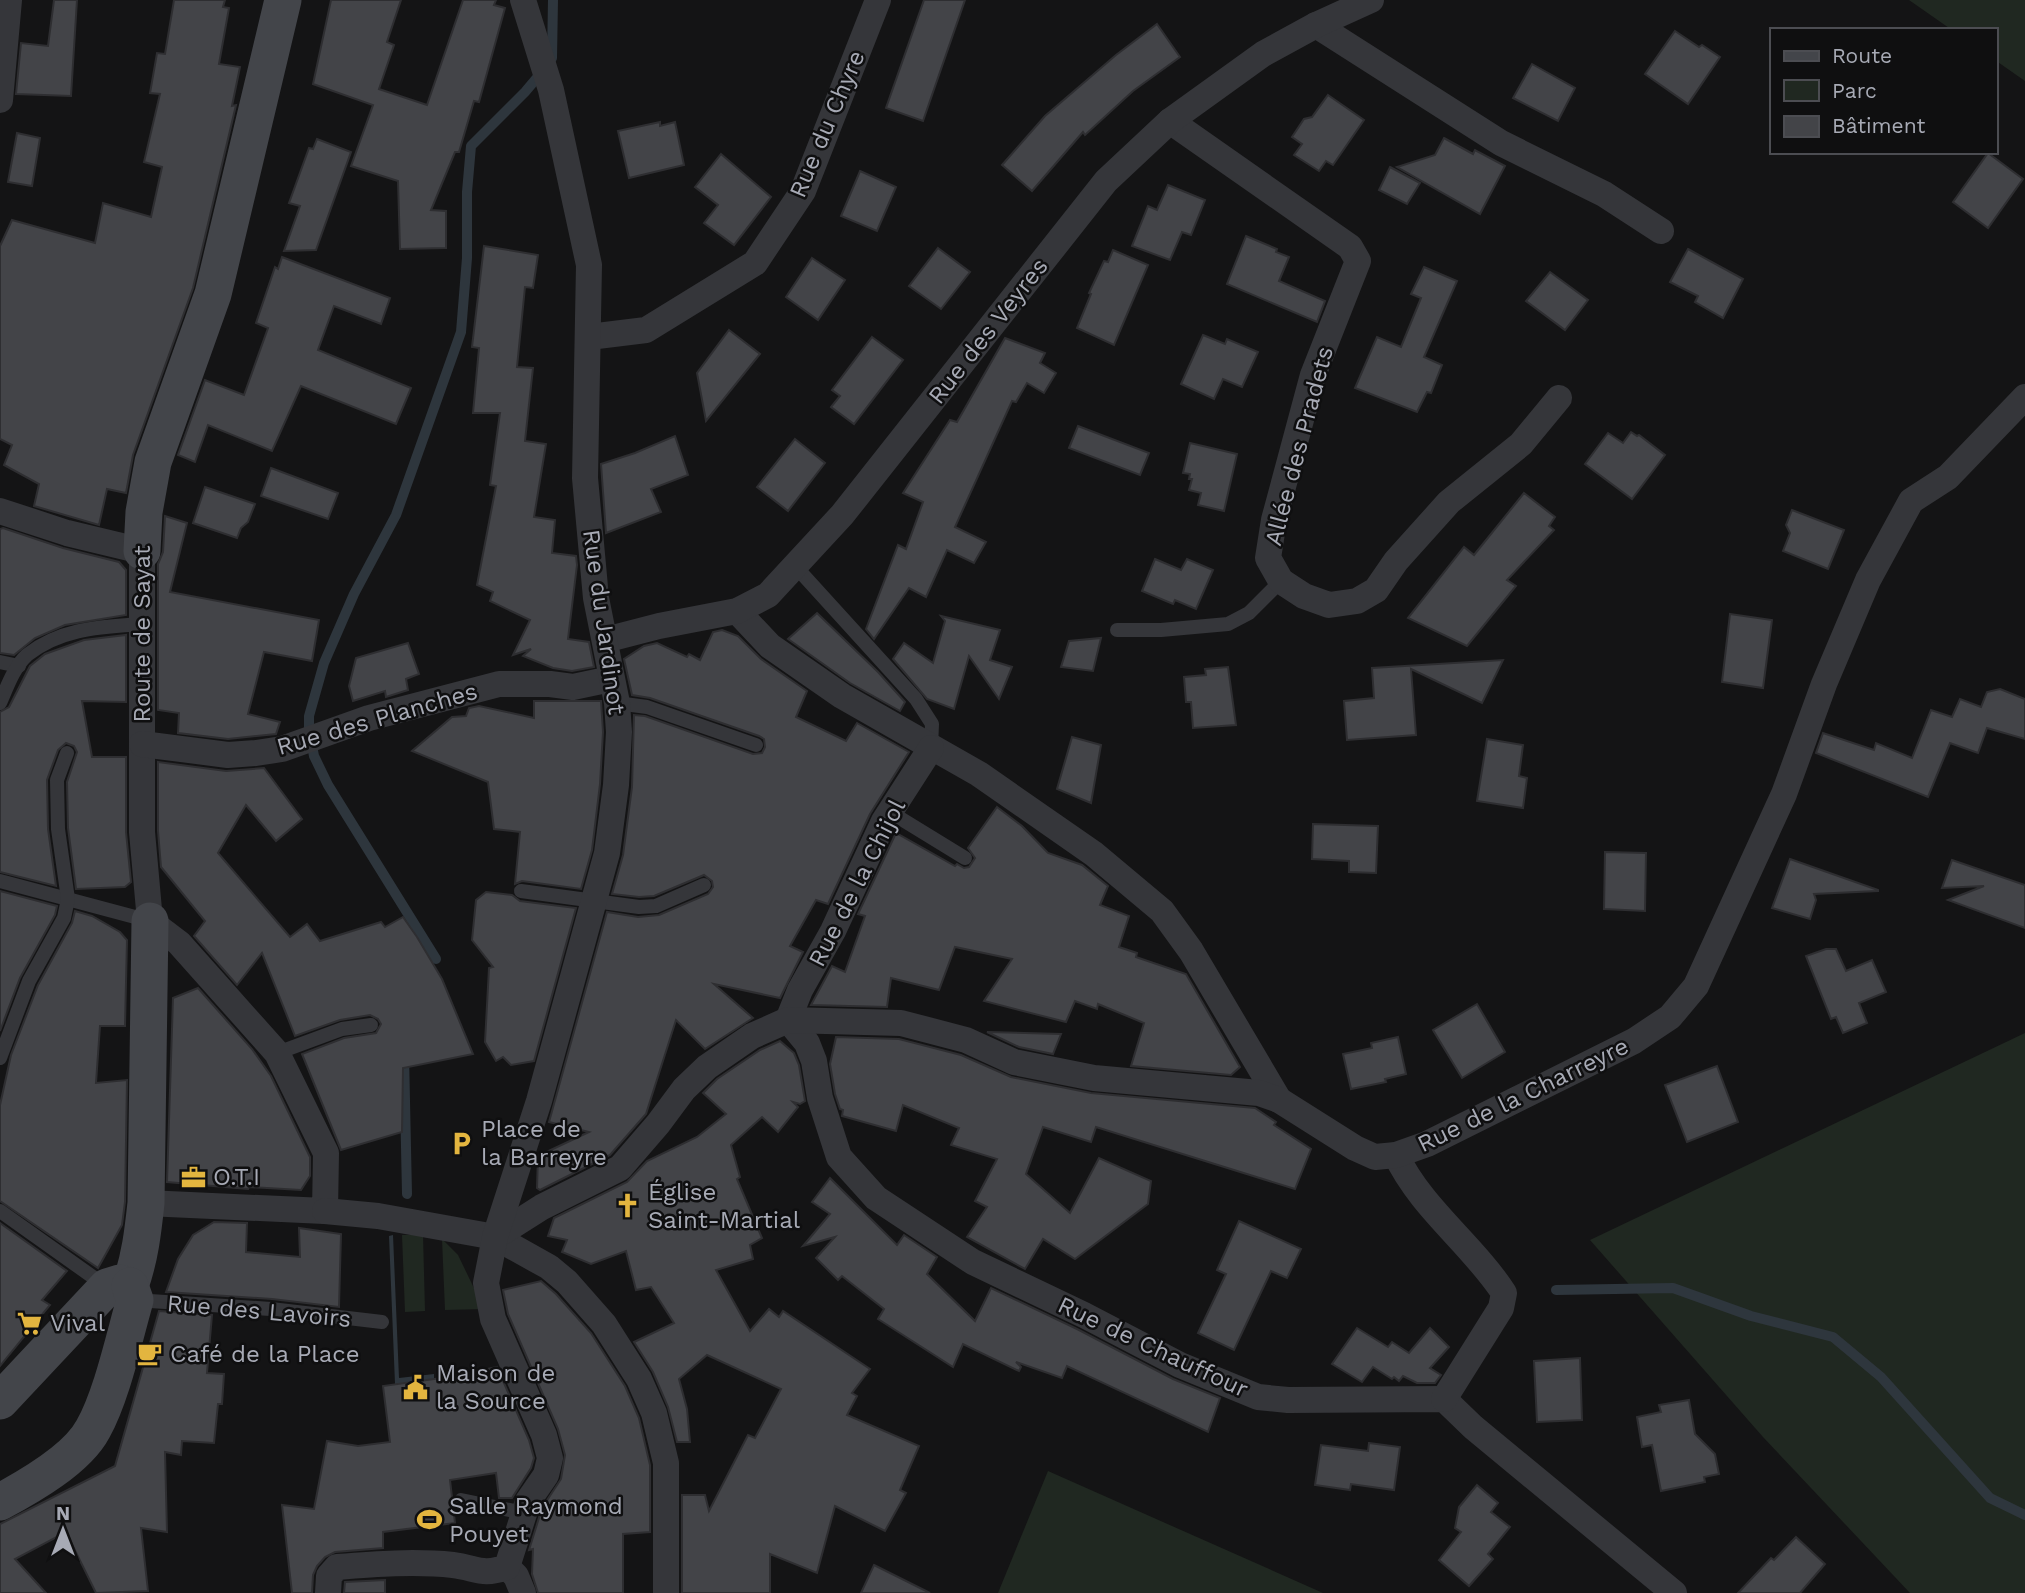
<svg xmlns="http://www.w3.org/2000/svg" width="2025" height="1593" font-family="'Work Sans',sans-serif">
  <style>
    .green { fill: #202821 }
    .water { fill: #2e363d }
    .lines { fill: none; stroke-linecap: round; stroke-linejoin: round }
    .stream { stroke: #2e363d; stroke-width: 10 }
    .building { fill: #434448; stroke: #2e2e31; stroke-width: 2 }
    .lane { stroke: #35363a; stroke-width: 14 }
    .street { stroke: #35363a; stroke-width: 26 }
    .secondary { stroke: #43454a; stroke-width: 37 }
    .labels { text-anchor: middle; stroke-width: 5; stroke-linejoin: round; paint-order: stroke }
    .street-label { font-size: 24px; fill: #a7aab5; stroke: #0f0f10 }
    .poi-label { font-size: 24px; fill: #a7aab5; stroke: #0f0f10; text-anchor: start }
  </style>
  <rect width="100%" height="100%" fill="#141415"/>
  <g class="green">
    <polygon points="1909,0 2025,0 2025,81 1995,60 1995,30 1952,30"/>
    <polygon points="2025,1033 2025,1593 1910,1593 1763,1437 1590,1240"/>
    <polygon points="402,1235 423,1235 425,1311 405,1312"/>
    <polygon points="442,1239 458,1255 484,1309 445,1310"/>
    <polygon points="1048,1471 1323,1593 998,1593"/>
  </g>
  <polygon class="water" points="393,1235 399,1378 434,1374 434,1379 395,1384 389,1236"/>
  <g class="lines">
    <g class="stream">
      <polyline points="550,61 552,58 553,0"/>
      <polyline points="436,959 328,785 314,756 309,730 309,716 324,663 354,594 396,515 461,332 467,258 467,192 471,146 525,92 541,73"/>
      <polyline points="404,1054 407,1194"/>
      <polyline points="1556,1290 1673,1288 1751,1316 1833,1337 1881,1377 1990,1498 2025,1515"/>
    </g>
  </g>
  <g class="building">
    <polygon points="54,0 77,0 71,96 16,94 21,43 48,46"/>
    <polygon points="174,0 225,0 223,7 229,8 219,64 240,67 232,106 236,105 193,288 133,455 126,493 107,489 99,525 34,506 39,484 4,465 12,445 0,439 0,246 12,220 95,243 103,203 151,217 162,167 144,162 160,94 150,93 157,53 165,54"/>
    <polygon points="331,0 401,0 387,42 394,45 379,89 427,105 463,0 496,0 494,5 505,8 479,102 474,101 459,152 455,152 431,210 446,211 446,248 400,249 398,181 351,166 373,105 313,84"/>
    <polygon points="924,0 965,0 923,121 886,108"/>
    <polygon points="1157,24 1180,57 1133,91 1085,135 1083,132 1032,191 1002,165 1045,116 1116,55"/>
    <polygon points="1675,31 1699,47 1702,45 1720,57 1688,104 1645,74"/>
    <polygon points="1532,64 1575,88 1558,121 1513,98"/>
    <polygon points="1328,95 1364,120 1333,165 1326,161 1319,171 1294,155 1302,144 1292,137 1304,119 1312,117"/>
    <polygon points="660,122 660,126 675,122 684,165 629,178 618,131"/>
    <polygon points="17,133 40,138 32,186 8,182"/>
    <polygon points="1444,138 1473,154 1475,150 1505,166 1480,214 1397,167 1435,155"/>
    <polygon points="317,139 351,152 316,250 284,251 300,206 289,203 309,148 313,149"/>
    <polygon points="1988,153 2023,179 1988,228 1953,202"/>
    <polygon points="721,154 771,197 734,245 704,223 718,205 695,187"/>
    <polygon points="1390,167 1420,183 1407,204 1379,190"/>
    <polygon points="860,171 896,187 877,231 841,216"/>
    <polygon points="1168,185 1205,200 1191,235 1182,232 1170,260 1132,246 1148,206 1157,210"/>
    <polygon points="1246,236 1277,249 1276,252 1289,257 1279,281 1325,301 1317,322 1227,284"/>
    <polygon points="484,246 538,255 533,288 525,287 517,367 533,368 525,441 546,444 534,517 555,520 552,553 576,556 577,565 568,639 589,642 594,667 572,671 553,668 523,656 531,649 513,655 530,620 490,601 493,592 477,585 496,486 490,485 500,413 473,413 479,348 472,347"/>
    <polygon points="938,248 970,272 941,309 909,286"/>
    <polygon points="1688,249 1743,279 1723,318 1695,302 1698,296 1670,282"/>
    <polygon points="1113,250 1148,265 1114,345 1077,328 1091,294 1089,293 1104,261 1108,262"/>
    <polygon points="282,257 390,298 381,324 334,306 318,350 411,388 396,424 301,386 272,451 208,425 195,462 178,455 205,380 244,395 268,328 256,323 275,267 278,269"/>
    <polygon points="812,258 845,280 818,320 786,297"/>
    <polygon points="1424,267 1457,281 1424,357 1442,365 1431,393 1427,392 1417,412 1355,388 1377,337 1401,347 1421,298 1411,294"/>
    <polygon points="1550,272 1588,300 1565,330 1526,301"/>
    <polygon points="729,330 760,354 706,421 697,373"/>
    <polygon points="1203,335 1225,344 1227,339 1258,352 1242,387 1223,379 1214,399 1181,384"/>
    <polygon points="872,337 903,360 854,424 831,407 840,396 832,390"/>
    <polygon points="1005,338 1045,353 1040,363 1056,373 1044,393 1027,383 1016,402 1012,401 955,527 986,542 974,563 947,550 926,597 909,588 874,639 866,629 898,545 906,549 923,502 903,493 950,420 957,422"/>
    <polygon points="1078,426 1149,453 1140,475 1069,448"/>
    <polygon points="1631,432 1637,436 1639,435 1665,455 1632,499 1585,464 1608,433 1623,443"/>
    <polygon points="675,436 688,475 651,489 661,512 606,533 601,464 635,453"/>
    <polygon points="795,439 825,463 788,511 757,487"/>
    <polygon points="1190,443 1237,454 1224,511 1198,505 1201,493 1189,490 1192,479 1189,479 1190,474 1183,473"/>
    <polygon points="271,468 338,493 328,519 261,496"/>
    <polygon points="205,487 255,504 248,522 241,528 237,538 193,523"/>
    <polygon points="1524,493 1555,517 1549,526 1554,530 1507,580 1516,586 1467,646 1408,618 1464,547 1474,555"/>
    <polygon points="1792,510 1844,530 1828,569 1783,551 1790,533 1786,525"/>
    <polygon points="165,516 187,523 170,592 319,620 312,661 264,652 248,714 280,722 276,734 228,739 178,733 179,713 158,710 158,564 163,552"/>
    <polygon points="3,528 63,548 119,562 126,570 126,615 65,625 35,638 14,655 0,653 0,529"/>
    <polygon points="1155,559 1181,570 1187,559 1213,570 1196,609 1175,600 1173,604 1142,591"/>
    <polygon points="817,613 878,672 905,702 900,711 850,683 788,639"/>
    <polygon points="1730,614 1772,620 1763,688 1722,682"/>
    <polygon points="941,616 1000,630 990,660 1012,667 999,699 969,656 954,709 927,699 893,659 904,643 933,663 945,621"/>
    <polygon points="722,630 738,636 761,659 807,691 796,717 846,741 857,723 909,752 870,814 828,904 816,900 790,946 803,952 780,998 714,984 753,1018 705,1049 676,1020 646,1114 610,1155 540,1190 537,1188 538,1156 589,1132 549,1122 607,912 638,917 659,915 708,894 713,887 712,881 704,875 654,896 639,897 612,894 623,855 632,787 634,715 645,716 753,754 762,753 765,747 764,739 759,736 650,698 632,695 624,659 644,646 657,643 687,657 689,654 700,660 713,632"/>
    <polygon points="126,635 126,702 82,701 92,757 126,757 126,832 131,882 125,887 76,889 68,828 67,782 77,752 74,746 66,743 58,750 47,780 48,829 56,886 0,872 0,712 9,707 30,666 45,654 84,640"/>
    <polygon points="1101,638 1093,671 1061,667 1069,641"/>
    <polygon points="408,643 419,674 406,679 408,690 386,697 385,691 353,701 349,686 356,658"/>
    <polygon points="1503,660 1482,703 1411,669 1416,735 1347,740 1344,701 1374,698 1372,668"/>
    <polygon points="1228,667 1236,725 1193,728 1191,702 1186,702 1184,677 1206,675 1205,669"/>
    <polygon points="2000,689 2025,699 2025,739 1987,728 1978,753 1950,743 1928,797 1816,753 1823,733 1874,750 1876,743 1912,758 1931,710 1952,717 1960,699 1981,707 1987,692"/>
    <polygon points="534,701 601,701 603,732 600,784 592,850 581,889 522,881 515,884 520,832 494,829 488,782 412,751 452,717 466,716 469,708 479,706 534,718"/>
    <polygon points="1072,737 1101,745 1091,803 1057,789"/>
    <polygon points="1487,739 1523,745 1519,776 1527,778 1523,808 1477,801"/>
    <polygon points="158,762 226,771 264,768 302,819 276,841 246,805 218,853 290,937 307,924 320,941 381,922 385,927 403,917 417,937 442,979 473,1054 403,1068 402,1132 341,1150 302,1054 344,1038 376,1033 381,1024 378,1019 370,1015 340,1020 295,1036 262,953 237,985 194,936 205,921 161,867 158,831"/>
    <polygon points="997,807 1022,826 1048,853 1082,865 1108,886 1100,905 1129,916 1119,947 1137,953 1136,957 1186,974 1240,1067 1231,1075 1131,1066 1144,1023 1098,1004 1097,1009 1075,1001 1066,1022 984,1001 1012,959 955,947 939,990 891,978 887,1007 811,1005 832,966 845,972 865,916 858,914 896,833 955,866 957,864 964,868 969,867 975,858 968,848"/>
    <polygon points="1313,824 1378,826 1376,873 1349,872 1349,861 1312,859"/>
    <polygon points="1605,852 1646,853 1645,911 1604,909"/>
    <polygon points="1790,859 1878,890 1878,891 1814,894 1816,900 1810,919 1772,908"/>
    <polygon points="1952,860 2025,885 2025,928 1948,900 1984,886 1942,888"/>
    <polygon points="0,891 57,906 55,915 20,978 0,1031"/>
    <polygon points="486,892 512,895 520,901 576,908 534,1061 511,1065 503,1057 496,1061 485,1042 489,968 493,967 472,940 476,900"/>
    <polygon points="75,911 92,916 120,932 127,940 125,1026 100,1026 96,1083 127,1080 125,1202 122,1225 98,1268 0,1201 0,1105 11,1055 38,985 72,923"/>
    <polygon points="1826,949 1836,949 1846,971 1872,960 1886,992 1859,1003 1867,1023 1843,1033 1836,1017 1831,1019 1806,956"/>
    <polygon points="198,988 252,1049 271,1076 310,1157 310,1176 301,1190 249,1187 248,1189 167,1182 173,998"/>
    <polygon points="1477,1004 1505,1052 1462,1078 1433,1030"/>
    <polygon points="987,1032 1061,1034 1053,1054 1019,1047"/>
    <polygon points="836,1037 899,1039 961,1055 1011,1077 1091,1093 1255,1108 1276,1122 1274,1125 1311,1149 1295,1189 1096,1127 1091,1142 1043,1127 1026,1174 1070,1213 1099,1158 1151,1181 1148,1204 1075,1259 1043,1239 1025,1269 967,1237 987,1207 975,1201 997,1159 951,1145 959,1128 903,1105 896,1131 842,1116 843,1110 840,1109 835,1094 830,1064"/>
    <polygon points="1398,1037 1406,1074 1385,1079 1386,1082 1351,1089 1343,1054 1372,1048 1371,1043"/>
    <polygon points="780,1041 794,1053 799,1065 805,1101 800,1104 793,1102 798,1107 778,1132 762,1117 731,1145 740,1177 737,1179 762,1238 750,1245 753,1259 716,1270 750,1331 769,1309 779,1317 783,1311 870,1369 852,1393 857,1396 847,1415 919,1446 900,1490 906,1493 885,1531 835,1506 817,1573 770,1554 770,1593 682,1593 682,1495 705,1495 709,1511 748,1435 755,1438 781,1389 707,1355 679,1379 687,1409 690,1442 677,1442 668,1407 653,1372 634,1342 674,1323 651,1287 636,1290 626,1251 591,1264 562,1252 567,1240 548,1236 554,1218 627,1182 647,1161 697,1137 726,1114 703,1093 717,1079 760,1050"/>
    <polygon points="1717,1066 1738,1122 1687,1142 1665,1085"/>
    <polygon points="830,1178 897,1245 904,1235 937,1257 927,1274 975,1321 991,1288 1077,1329 1173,1379 1220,1398 1208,1432 1067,1366 1062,1378 1016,1362 1021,1367 1019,1371 963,1344 953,1367 878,1319 884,1309 842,1276 838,1280 816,1258 835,1237 803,1246 830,1214 812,1202"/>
    <polygon points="1239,1221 1301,1249 1287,1278 1271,1271 1234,1350 1198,1333 1226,1274 1217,1270"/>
    <polygon points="214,1222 247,1223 246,1252 300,1257 299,1228 341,1234 339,1307 272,1299 166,1292 178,1259 193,1235"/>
    <polygon points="0,1223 67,1271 42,1300 50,1305 0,1366"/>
    <polygon points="541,1281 556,1294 591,1333 625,1386 639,1418 650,1465 650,1532 623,1534 623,1593 538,1593 532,1574 533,1549 529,1550 542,1508 561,1479 565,1455 558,1429 508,1314 503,1290"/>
    <polygon points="159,1311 212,1315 207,1373 224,1374 222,1404 218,1404 214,1443 182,1441 181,1455 165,1452 167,1532 141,1528 148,1591 96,1593 66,1532 15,1559 46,1593 0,1593 0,1524 115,1466"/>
    <polygon points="1357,1328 1388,1347 1392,1342 1409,1353 1430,1328 1449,1347 1430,1368 1441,1375 1435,1383 1417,1383 1403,1376 1399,1381 1394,1377 1392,1379 1373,1367 1362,1382 1332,1364"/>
    <polygon points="1580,1358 1582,1420 1537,1422 1534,1361"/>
    <polygon points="497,1367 529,1440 534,1458 531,1468 512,1498 499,1498 496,1473 450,1480 455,1523 383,1532 383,1548 335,1552 325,1557 317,1566 313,1575 312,1593 292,1593 282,1505 314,1509 327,1441 358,1446 390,1442 383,1386 456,1376"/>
    <polygon points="1689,1400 1695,1434 1715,1454 1719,1474 1704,1477 1705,1482 1661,1491 1652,1445 1642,1447 1637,1417 1661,1412 1659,1405"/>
    <polygon points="1369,1443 1400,1447 1394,1490 1351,1484 1350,1490 1315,1485 1321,1445 1368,1451"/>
    <polygon points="1477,1485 1498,1503 1491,1512 1510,1527 1488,1554 1493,1559 1469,1586 1439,1560 1461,1532 1455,1528 1459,1507"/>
    <polygon points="1796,1537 1825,1564 1800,1593 1738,1593 1771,1558 1774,1560"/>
    <polygon points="874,1565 930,1593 861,1593"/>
    <polygon points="385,1580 385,1593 344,1593 345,1582"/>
  </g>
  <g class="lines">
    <g class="lane">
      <polyline points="796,567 916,699 932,724 931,748"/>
      <polyline points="1117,630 1161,630 1228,624 1249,613 1281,581"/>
      <polyline points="0,662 19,666"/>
      <path d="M0,703C7,687 14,667 27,655C61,628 101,627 142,624"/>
      <polyline points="617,703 647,707 756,745"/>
      <polyline points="890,812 965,858"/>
      <polyline points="0,881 150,921"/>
      <polyline points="521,891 639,907 656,906 704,885"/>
      <polyline points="277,1053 342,1029 371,1025"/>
      <polyline points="0,1058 29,981 64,918 68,899 58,829 57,780 67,753"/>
      <polyline points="0,1211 107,1287"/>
      <polyline points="135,1300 271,1309 382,1322"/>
      <polyline points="461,1500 524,1513"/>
    </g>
    <g class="street">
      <polyline points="1316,25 1501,143 1604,194 1661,231"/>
      <polyline points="0,100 9,0"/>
      <polyline points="1170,121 1350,247 1358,261 1313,375 1274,520 1268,558 1281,581 1304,596 1329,605 1357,601 1376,590 1396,561 1449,502 1521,444 1559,398"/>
      <polyline points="589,337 646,330 755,263 803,191 878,0"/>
      <polyline points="0,511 67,533 142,551 142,832 150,921 179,943 277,1053 326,1153 325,1211 146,1203"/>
      <polyline points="737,611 770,646 842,696 979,774 1094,854 1162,911 1191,951 1279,1100"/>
      <polyline points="605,640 659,626 737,611 768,595 842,515 1106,181 1170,121 1263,54 1316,25 1371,0"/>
      <polyline points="142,744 228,755 256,753 282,749 369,718 499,684 550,684 573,687 611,679"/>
      <polyline points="931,748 884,821 833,931 800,990 788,1020 807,1043 814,1061 820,1098 839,1157 876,1198 973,1262 1084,1315 1180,1365 1258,1397 1288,1400 1444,1399 1473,1427 1674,1593"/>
      <path d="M1396,1155C1421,1208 1472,1244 1504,1293L1501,1308L1444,1399"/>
      <polyline points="325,1211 378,1216 495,1237 549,1267 567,1282 604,1324 639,1379 654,1413 666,1463 666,1593"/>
      <polyline points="495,1237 542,1207 620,1168 658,1124 684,1089 707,1067 752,1036 788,1020 901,1023 966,1040 1014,1062 1094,1078 1259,1093 1279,1100 1355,1148 1375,1157 1396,1155 1427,1144 1634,1041 1670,1017 1696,986 1784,794 1824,684 1868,580 1911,501 1948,477 2025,397"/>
      <polyline points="507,1567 516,1576 523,1593"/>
      <path d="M328,1593L329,1576L337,1567C375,1564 415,1561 453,1565C477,1568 482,1576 507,1567L528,1501L546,1475L550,1458L544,1435L493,1319L486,1283L495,1237L539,1101L607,853L616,785L619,732L617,703L596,598L585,478L589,265L551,90L523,0"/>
    </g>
    <g class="secondary">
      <polyline points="142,551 144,512 153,462 213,294 283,0"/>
      <path d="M130,1286C140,1258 143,1231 146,1203L150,921"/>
      <polyline points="0,1401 107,1287 120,1283 130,1286"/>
      <path d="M0,1502C30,1486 77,1459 93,1429C112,1395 124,1338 135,1300L130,1286"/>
    </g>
  </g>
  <defs>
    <symbol id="parking-bare" viewBox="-9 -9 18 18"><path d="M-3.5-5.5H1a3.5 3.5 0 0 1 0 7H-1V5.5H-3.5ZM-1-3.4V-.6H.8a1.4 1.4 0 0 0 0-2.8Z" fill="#e3b53f" stroke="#0f0f10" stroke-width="2.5" paint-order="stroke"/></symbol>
    <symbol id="office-bare" viewBox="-9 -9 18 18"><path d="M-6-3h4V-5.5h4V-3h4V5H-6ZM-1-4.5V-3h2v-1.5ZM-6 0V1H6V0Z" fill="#e3b53f" stroke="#0f0f10" stroke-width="2.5" paint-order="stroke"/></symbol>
    <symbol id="church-bare" viewBox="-9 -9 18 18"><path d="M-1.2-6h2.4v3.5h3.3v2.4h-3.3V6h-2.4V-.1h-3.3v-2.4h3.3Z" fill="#e3b53f" stroke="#0f0f10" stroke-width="2.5" paint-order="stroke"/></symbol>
    <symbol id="supermarket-bare" viewBox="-9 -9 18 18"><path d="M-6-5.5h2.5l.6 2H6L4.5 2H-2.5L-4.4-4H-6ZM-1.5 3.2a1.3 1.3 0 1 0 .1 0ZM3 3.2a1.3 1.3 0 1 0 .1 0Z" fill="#e3b53f" stroke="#0f0f10" stroke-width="2.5" paint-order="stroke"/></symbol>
    <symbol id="cafe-bare" viewBox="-9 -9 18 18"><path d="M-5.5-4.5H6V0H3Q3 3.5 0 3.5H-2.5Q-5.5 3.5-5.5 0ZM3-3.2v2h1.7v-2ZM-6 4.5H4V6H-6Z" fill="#e3b53f" stroke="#0f0f10" stroke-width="2.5" paint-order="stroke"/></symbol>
    <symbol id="civic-bare" viewBox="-9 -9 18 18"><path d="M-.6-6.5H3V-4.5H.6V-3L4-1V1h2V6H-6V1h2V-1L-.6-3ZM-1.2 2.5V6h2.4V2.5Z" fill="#e3b53f" stroke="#0f0f10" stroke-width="2.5" paint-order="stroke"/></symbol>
    <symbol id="stadium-bare" viewBox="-9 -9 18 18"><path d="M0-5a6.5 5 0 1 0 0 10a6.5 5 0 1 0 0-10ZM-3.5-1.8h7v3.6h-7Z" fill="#e3b53f" stroke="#0f0f10" stroke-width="2.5" paint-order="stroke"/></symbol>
  </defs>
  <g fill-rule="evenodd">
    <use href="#parking-bare" x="444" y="1126" width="35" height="35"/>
    <use href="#office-bare" x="176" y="1160" width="35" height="35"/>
    <use href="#church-bare" x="610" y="1188" width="35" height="35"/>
    <use href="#supermarket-bare" x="12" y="1306" width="35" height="35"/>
    <use href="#cafe-bare" x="132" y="1336" width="35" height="35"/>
    <use href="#civic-bare" x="398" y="1370" width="35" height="35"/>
    <use href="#stadium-bare" x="412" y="1502" width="35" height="35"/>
  </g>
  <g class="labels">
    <g class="street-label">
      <text transform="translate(827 124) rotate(-67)" y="8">Rue du Chyre</text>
      <text transform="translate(988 331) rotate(-52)" y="8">Rue des Veyres</text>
      <text transform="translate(1299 446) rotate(-75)" y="8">Allée des Pradets</text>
      <text transform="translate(604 622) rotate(82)" y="8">Rue du Jardinot</text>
      <text transform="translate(142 634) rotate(-90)" y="8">Route de Sayat</text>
      <text transform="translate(377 719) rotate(-16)" y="8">Rue des Planches</text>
      <text transform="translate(857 883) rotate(-63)" y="8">Rue de la Chijol</text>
      <text transform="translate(1523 1095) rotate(-26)" y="8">Rue de la Charreyre</text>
      <text transform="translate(259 1311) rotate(5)" y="8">Rue des Lavoirs</text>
      <text transform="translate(1153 1347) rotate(25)" y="8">Rue de Chauffour</text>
    </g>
    <g class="poi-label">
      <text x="481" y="1137">Place de<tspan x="481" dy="28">la Barreyre</tspan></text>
      <text x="213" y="1185">O.T.I</text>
      <text x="648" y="1200">Église<tspan x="648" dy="28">Saint-Martial</tspan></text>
      <text x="50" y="1331">Vival</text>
      <text x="170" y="1362">Café de la Place</text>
      <text x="436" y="1381">Maison de<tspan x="436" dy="28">la Source</tspan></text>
      <text x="449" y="1514">Salle Raymond<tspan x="449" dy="28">Pouyet</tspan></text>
    </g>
  </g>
  <rect x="1770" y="28" width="228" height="126" fill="#0f0f10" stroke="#4c4d52" stroke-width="2"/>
  <rect x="1784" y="51" width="35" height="10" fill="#43454a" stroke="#4c4d52" stroke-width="2"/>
  <text x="1832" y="63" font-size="21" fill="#a7aab5">Route</text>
  <rect x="1784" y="80" width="35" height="21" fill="#202821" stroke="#4c4d52" stroke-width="2"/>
  <text x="1832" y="98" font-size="21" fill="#a7aab5">Parc</text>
  <rect x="1784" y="116" width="35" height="21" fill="#434448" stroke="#4c4d52" stroke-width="2"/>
  <text x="1832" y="133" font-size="21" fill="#a7aab5">Bâtiment</text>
  <g transform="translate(63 1530)" stroke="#0f0f10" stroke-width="5" paint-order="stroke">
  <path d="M0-5L12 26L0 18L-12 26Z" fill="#a7aab5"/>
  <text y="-10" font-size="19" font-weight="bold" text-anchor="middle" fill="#a7aab5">N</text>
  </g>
</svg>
